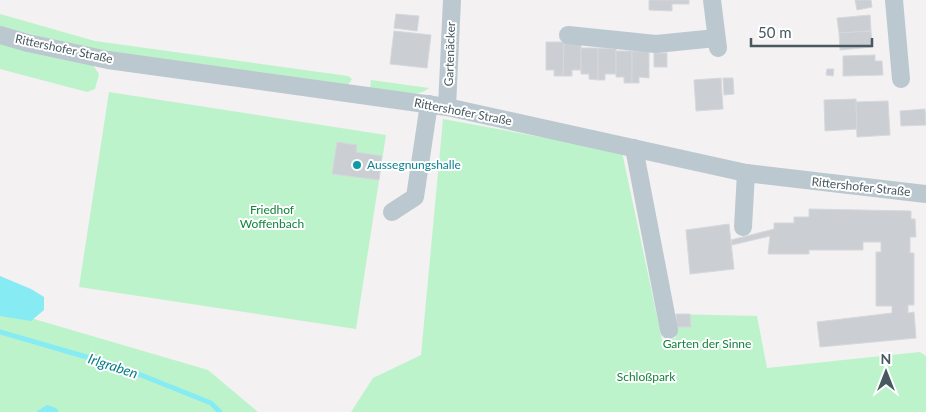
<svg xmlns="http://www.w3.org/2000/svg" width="926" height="412" font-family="Lato,sans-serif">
	<rect width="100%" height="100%" fill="#f3f1f1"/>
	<!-- green -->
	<g fill="#bdf3cb">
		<path d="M0 14 95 41 348 76 352 79 348 85 92 50 0 26Z"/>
		<path d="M0 42 93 65 99 74 95 89 87 92 0 69Z"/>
		<path d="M371 80 429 88C415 100 388 91 370 89Z"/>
		<path d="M109 92 386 135 356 329 79 287Z"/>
		<path d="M443 119 622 152 662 340 676 338 672 314 757 316 767 368 920 352 926 356V412H351L373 378 421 355Z"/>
		<path d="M0 309 208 370 258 412H0Z"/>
	</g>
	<!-- water -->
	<g fill="#87ebf4">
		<path d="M0 276 31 289 44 297V310L31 321 0 316Z"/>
		<path d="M47 405 56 408 59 412H36Z"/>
	</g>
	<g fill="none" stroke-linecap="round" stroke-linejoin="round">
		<!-- stream -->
		<path stroke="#87ebf4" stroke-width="5" d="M0 332 121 367 211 403 220 412"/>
	</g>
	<!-- building -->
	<g fill="#cbcfd4" stroke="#d5d8dd">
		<path d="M649 0H689V4H672V11L649 10Z"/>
		<path d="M855 0H871L872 7 857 10Z"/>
		<path d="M396 14 419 16 417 31 394 28Z"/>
		<path d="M870 15 871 31 839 33 837 18Z"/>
		<path d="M394 31 431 35 427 68 390 64Z"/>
		<path d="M871 31 872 47 840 50 839 33Z"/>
		<path d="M546 42H564L563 76H554V70H546Z"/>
		<path d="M564 42 581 43V70H572V76H563Z"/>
		<path d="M581 48H598V80L589 79V74H581Z"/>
		<path d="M598 48 616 49V74H605V80H598Z"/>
		<path d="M616 51H632V83H624V77H616Z"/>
		<path d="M632 51 649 52V78L639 77V83H632Z"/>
		<rect x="654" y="53" width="13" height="14"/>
		<path d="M875 55V61H882L883 75 843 76V56Z"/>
		<path d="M827 69H834L833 76 826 75Z"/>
		<path d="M721 78 723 109 696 111 694 80Z"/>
		<path d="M723 78H733L734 94 724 95Z"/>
		<path d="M856 99 857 129 825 131 824 100Z"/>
		<path d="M888 101 890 135 857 137 856 102Z"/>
		<path d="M925 109 926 125 901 126 900 111Z"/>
		<path d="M337 142 357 145 356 152 382 156 379 180 332 174Z"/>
		<path d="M809 209 911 211V219H915L916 237H910V253H914V305H908V313L914 312 916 338 820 347 817 322 892 313V306H876V252H881V242H863V250H809V254H768L770 236 732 245 731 240 774 229V223H794V217H809Z"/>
		<path d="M729 224 734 269 690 274 686 230Z"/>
		<path d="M676 314H690L691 327H677Z"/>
	</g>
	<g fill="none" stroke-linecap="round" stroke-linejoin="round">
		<!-- minor -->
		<g stroke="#bbc8cf" stroke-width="18">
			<path d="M712 0 718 48"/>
			<path d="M894 0 901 79"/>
			<path d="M0 35 28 43 108 60 447 107 746 173 926 194"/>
			<path d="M568 35 656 44 716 38"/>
			<path d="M447 107 452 0"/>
			<path d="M634 148 669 330"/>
			<path d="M392 212 415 197 429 104"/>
			<path d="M743 227 746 173"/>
		</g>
	</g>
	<!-- markers -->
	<circle fill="#0f9aa8" stroke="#fff" stroke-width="2" cx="357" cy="165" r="5"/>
	<g text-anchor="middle" stroke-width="4" stroke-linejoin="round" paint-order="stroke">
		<!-- street labels -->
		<g font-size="12" fill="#475860" stroke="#fff">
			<text transform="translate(64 49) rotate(12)" y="4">Rittershofer Straße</text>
			<text transform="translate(450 54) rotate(-88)" y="4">Gartenäcker</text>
			<text transform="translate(463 112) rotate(11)" y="4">Rittershofer Straße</text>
			<text transform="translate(861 187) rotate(6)" y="4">Rittershofer Straße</text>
		</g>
		<!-- culture labels -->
		<g font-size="12" fill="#0d838f" stroke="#fff" text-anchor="start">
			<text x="367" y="169">Aussegnungshalle</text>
		</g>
		<!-- park labels -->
		<g font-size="12" fill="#10843b" stroke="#fff">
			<text x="272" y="214">Friedhof<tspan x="272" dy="14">Woffenbach</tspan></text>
			<text x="707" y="348">Garten der Sinne</text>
			<text x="646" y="381">Schloßpark</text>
		</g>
		<!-- water labels -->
		<g font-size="14" font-style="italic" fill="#057d87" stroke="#fff">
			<text transform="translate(113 366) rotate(18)" y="5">Irlgraben</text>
		</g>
	</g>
	<!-- north arrow -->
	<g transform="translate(886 372)" stroke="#ffffff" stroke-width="4" paint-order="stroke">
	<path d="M0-4L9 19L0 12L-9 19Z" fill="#475860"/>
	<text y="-8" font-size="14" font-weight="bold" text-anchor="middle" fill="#475860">N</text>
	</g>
	<!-- scale -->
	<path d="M751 38v8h121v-8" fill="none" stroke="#475860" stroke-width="2.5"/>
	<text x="758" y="38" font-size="15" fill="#475860" stroke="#ffffff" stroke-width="4" paint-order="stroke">50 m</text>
</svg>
